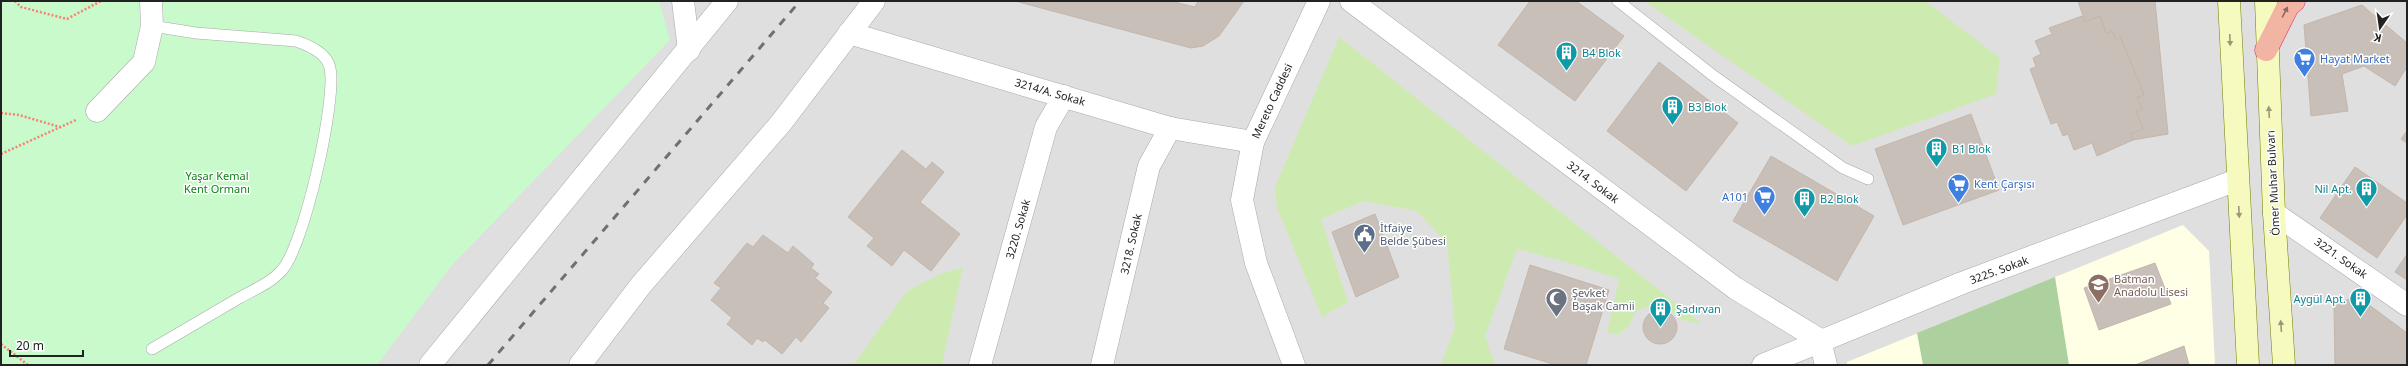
<svg xmlns="http://www.w3.org/2000/svg" width="2408" height="366" font-family="'Noto Sans',sans-serif">
	<rect width="100%" height="100%" fill="#f2efe9"/>
	<!-- residential -->
	<rect fill="#e0dfdf" x="1" y="1" width="2406" height="364"/>
	<!-- education -->
	<path fill="#ffffe5" d="M2183 225 2209 251 2215 365H1847V362Z"/>
	<!-- grass -->
	<g fill="#cdebb0">
		<path d="M1644 1H1925L2000 58 1996 94 1852 146Z"/>
		<path d="M1339 37 1702 324 1682 320 1672 311 1658 304 1637 310 1627 328 1617 335 1607 332 1619 279 1570 263 1517 249 1485 336 1495 365H1441L1455 327 1447 244 1417 211 1364 201 1321 219 1348 302 1322 317 1277 208 1275 187Z"/>
		<path d="M963 267 942 365H853L907 291 941 274Z"/>
	</g>
	<!-- forest -->
	<path fill="#add19e" d="M2055 277 2069 365H1923L1917 333Z"/>
	<!-- park -->
	<path fill="#c8facc" d="M1 1H659L670 40 452 265 377 365H1Z"/>
	<!-- building -->
	<g fill="#c7bfb8" stroke="#c4b6ab">
		<path d="M1015 1H1170L1195 7 1198 1H1244L1219 36 1203 46 1191 48Z"/>
		<path d="M1530 1H1576L1624 36 1575 101 1498 45Z"/>
		<path d="M2078 1H2155L2168 134 2133 140 2130 134 2143 129 2136 111 2142 109 2137 97 2144 95 2120 36 2116 40 2112 31 2106 33 2100 16 2085 22Z"/>
		<path d="M2362 5 2407 43V67L2395 86 2364 66 2342 74 2348 111 2311 116 2304 25Z"/>
		<path d="M2082 16 2085 22 2100 16 2106 33 2112 31 2116 40 2120 36 2144 95 2137 97 2142 109 2136 111 2143 129 2130 134 2133 140 2097 156 2092 143 2074 150 2068 134 2063 136 2057 122 2051 124 2030 69 2036 67 2033 58 2041 54 2035 41 2052 34 2049 28Z"/>
		<path d="M1659 62 1738 123 1686 191 1607 131Z"/>
		<path d="M1971 114 1999 190 1903 225 1875 149Z"/>
		<path d="M2407 131V143L2401 139Z"/>
		<path d="M902 150 926 169 932 162 944 172 920 202 960 234 931 271 904 250 892 266 867 246 874 238 848 217Z"/>
		<path d="M1771 156 1874 216 1837 281 1733 221Z"/>
		<path d="M2355 167 2407 203V215L2377 258 2320 218Z"/>
		<path d="M1375 214 1399 277 1356 297 1332 232Z"/>
		<path d="M763 235 788 253 793 246 814 264 811 268 819 274 815 278 832 292 823 303 829 308 801 342 796 337 782 354 765 340 763 342 757 338 752 345 727 324 732 318 711 300 721 288 714 283 747 243 753 247Z"/>
		<path d="M2407 254V280L2395 272Z"/>
		<path d="M2155 263 2171 304 2099 330 2084 288Z"/>
		<path d="M1530 265 1609 290 1586 365H1556L1504 349Z"/>
		<path d="M2357 296 2407 333V365H2335L2334 305Z"/>
		<circle cx="1660" cy="327" r="17"/>
		<path d="M2184 346 2189 365H2135Z"/>
	</g>
	<g fill="none" stroke-linecap="round" stroke-linejoin="round">
		<defs>
			<g id="service">
				<path d="M1618 1 1715 77 1843 168 1868 179"/>
				<path d="M152 26 196 33 296 41C308 45 327 53 330 68 337 100 304 246 282 270 271 283 253 290 239 298 210 315 181 332 152 349"/>
			</g>
			<g id="minor">
				<path d="M1351 1 1735 288 1820 340 1826 365"/>
				<path d="M849 33 1170 128 1253 142"/>
				<path d="M97 111 144 62 152 26 151 1"/>
				<path d="M2274 213 2407 305"/>
				<path d="M430 365 727 1"/>
				<path d="M580 365 641 285 781 123 874 1"/>
				<path d="M980 365 1046 127 1064 96"/>
				<path d="M1102 365 1149 166 1170 128"/>
				<path d="M1763 365 1962 283 2237 180"/>
			</g>
			<g id="tertiary">
				<path d="M683 1 689 50"/>
				<path d="M1294 365 1256 263 1242 200 1253 142 1319 1"/>
			</g>
			<g id="secondary">
				<path d="M2229 1 2248 365"/>
				<path d="M2266 1 2274 213 2284 365"/>
			</g>
			<path id="trunk" d="M2266 50 2288 6 2294 1"/>
		</defs>
		<!-- service casing -->
		<use href="#service" stroke="#a9a9a9" stroke-width="12"/>
		<!-- minor casing -->
		<use href="#minor" stroke="#a9a9a9" stroke-width="23"/>
		<!-- tertiary casing -->
		<use href="#tertiary" stroke="#a9a9a9" stroke-width="23"/>
		<!-- secondary casing -->
		<use href="#secondary" stroke="#707d05" stroke-width="23"/>
		<!-- trunk casing -->
		<use href="#trunk" stroke="#dc2a67" stroke-width="23"/>
		<!-- path -->
		<g stroke="#fa8072" stroke-width="2.5" stroke-dasharray="2 2" stroke-linecap="butt">
			<path d="M15 1 21 7 67 19 101 1"/>
			<path d="M1 113 19 115 60 127"/>
			<path d="M1 154 76 120"/>
			<path d="M1 344 28 365"/>
		</g>
		<!-- service -->
		<use href="#service" stroke="#fff" stroke-width="11"/>
		<!-- minor -->
		<use href="#minor" stroke="#fff" stroke-width="22"/>
		<!-- tertiary -->
		<use href="#tertiary" stroke="#fff" stroke-width="22"/>
		<!-- secondary -->
		<use href="#secondary" stroke="#f7fabf" stroke-width="22"/>
		<!-- trunk -->
		<use href="#trunk" stroke="#f2b4a3" stroke-width="22"/>
		<!-- rail -->
		<path stroke="#707070" stroke-width="3" stroke-dasharray="8 8" stroke-linecap="butt" d="M488 365 800 1"/>
	</g>
	<!-- one-way arrows -->
	<defs><path id="oneway-solid" d="M-6-.8H1V-3.2L6.5 0L1 3.2V.8H-6Z"/></defs>
	<use fill="#8a6b62" href="#oneway-solid" transform="translate(2285 12) rotate(-63)"/>
	<g fill="#979978">
		<use href="#oneway-solid" transform="translate(2230 40) rotate(88)"/>
		<use href="#oneway-solid" transform="translate(2269 112) rotate(-93)"/>
		<use href="#oneway-solid" transform="translate(2239 212) rotate(87)"/>
		<use href="#oneway-solid" transform="translate(2281 326) rotate(-94)"/>
	</g>
	<!-- icons -->
	<defs>
		<symbol id="building-pin" viewBox="-11 -11 22 30"><path d="M0 17L-7.5 6A9.5 9.5 0 1 1 7.5 6Z" fill="#0f9aa8" stroke="#fff"/><path d="M-4-6H4V6H1V3H-1V6H-4ZM-2.5-4.3h1.7v1.8h-1.7ZM.8-4.3h1.7v1.8H.8ZM-2.5-1h1.7V.8h-1.7ZM.8-1h1.7V.8H.8Z" fill="#fff"/></symbol>
		<symbol id="supermarket-pin" viewBox="-11 -11 22 30"><path d="M0 17L-7.5 6A9.5 9.5 0 1 1 7.5 6Z" fill="#3f7fe0" stroke="#fff"/><path d="M-6-5.5h2.5l.6 2H6L4.5 2H-2.5L-4.4-4H-6ZM-1.5 3.2a1.3 1.3 0 1 0 .1 0ZM3 3.2a1.3 1.3 0 1 0 .1 0Z" fill="#fff"/></symbol>
		<symbol id="civic-pin" viewBox="-11 -11 22 30"><path d="M0 17L-7.5 6A9.5 9.5 0 1 1 7.5 6Z" fill="#5c6f8a" stroke="#fff"/><path d="M-.6-6.5H3V-4.5H.6V-3L4-1V1h2V6H-6V1h2V-1L-.6-3ZM-1.2 2.5V6h2.4V2.5Z" fill="#fff"/></symbol>
		<symbol id="school-pin" viewBox="-11 -11 22 30"><path d="M0 17L-7.5 6A9.5 9.5 0 1 1 7.5 6Z" fill="#8d6e63" stroke="#fff"/><path d="M0-5L7-2L0 1L-7-2ZM-4 1L0 2.5L4 1V4Q0 6-4 4Z" fill="#fff"/></symbol>
		<symbol id="mosque-pin" viewBox="-11 -11 22 30"><path d="M0 17L-7.5 6A9.5 9.5 0 1 1 7.5 6Z" fill="#6b7280" stroke="#fff"/><path d="M3.5-4.9A6 6 0 1 0 3.5 4.9A5 5 0 1 1 3.5-4.9Z" fill="#fff"/></symbol>
	</defs>
	<g fill-rule="evenodd">
		<use href="#building-pin" x="1554" y="40" width="25" height="34"/>
		<use href="#supermarket-pin" x="2292" y="46" width="25" height="34"/>
		<use href="#building-pin" x="1660" y="94" width="25" height="34"/>
		<use href="#building-pin" x="1924" y="136" width="25" height="34"/>
		<use href="#supermarket-pin" x="1946" y="172" width="25" height="34"/>
		<use href="#building-pin" x="2354" y="176" width="25" height="34"/>
		<use href="#supermarket-pin" x="1752" y="184" width="25" height="34"/>
		<use href="#building-pin" x="1792" y="186" width="25" height="34"/>
		<use href="#civic-pin" x="1352" y="222" width="25" height="34"/>
		<use href="#school-pin" x="2086" y="272" width="25" height="34"/>
		<use href="#mosque-pin" x="1544" y="286" width="25" height="34"/>
		<use href="#building-pin" x="2348" y="286" width="25" height="34"/>
		<use href="#building-pin" x="1648" y="296" width="25" height="34"/>
	</g>
	<g text-anchor="middle" stroke-width="3" stroke-linejoin="round" paint-order="stroke">
		<!-- culture labels -->
		<g font-size="11" fill="#0d838f" stroke="#fff" text-anchor="start">
			<text x="1582" y="57">B4 Blok</text>
			<text x="1688" y="111">B3 Blok</text>
			<text x="1952" y="153">B1 Blok</text>
			<text x="2352" y="193" text-anchor="end">Nil Apt.</text>
			<text x="1820" y="203">B2 Blok</text>
			<text x="2346" y="303" text-anchor="end">Aygül Apt.</text>
			<text x="1676" y="313">Şadırvan</text>
		</g>
		<!-- shop labels -->
		<g font-size="11" fill="#366cbe" stroke="#fff" text-anchor="start">
			<text x="2320" y="63">Hayat Market</text>
			<text x="1974" y="188">Kent Çarşısı</text>
			<text x="1748" y="201" text-anchor="end">A101</text>
		</g>
		<!-- street labels -->
		<g font-size="11" fill="#222" stroke="#fff">
			<text transform="translate(1050 92) rotate(16)" y="4">3214/A. Sokak</text>
			<text transform="translate(1272 101) rotate(-65)" y="4">Mereto Caddesi</text>
			<text transform="translate(1593 182) rotate(37)" y="4">3214. Sokak</text>
			<text transform="translate(2273 183) rotate(-93)" y="4">Ömer Muhar Bulvarı</text>
			<text transform="translate(1018 229) rotate(-74)" y="4">3220. Sokak</text>
			<text transform="translate(1131 244) rotate(-77)" y="4">3218. Sokak</text>
			<text transform="translate(2341 258) rotate(35)" y="4">3221. Sokak</text>
			<text transform="translate(1999 270) rotate(-20)" y="4">3225. Sokak</text>
		</g>
		<!-- park labels -->
		<g font-size="11" fill="#0c8416" stroke="#fff">
			<text x="217" y="180">Yaşar Kemal<tspan x="217" dy="13">Kent Ormanı</tspan></text>
		</g>
		<!-- service labels -->
		<g font-size="11" fill="#4e5e75" stroke="#fff" text-anchor="start">
			<text x="1380" y="232">İtfaiye<tspan x="1380" dy="13">Belde Şübesi</tspan></text>
		</g>
		<!-- education labels -->
		<g font-size="11" fill="#785e54" stroke="#fff" text-anchor="start">
			<text x="2114" y="283">Batman<tspan x="2114" dy="13">Anadolu Lisesi</tspan></text>
		</g>
		<!-- worship labels -->
		<g font-size="11" fill="#5b616d" stroke="#fff" text-anchor="start">
			<text x="1572" y="297">Şevket<tspan x="1572" dy="13">Başak Camii</tspan></text>
		</g>
	</g>
	<!-- border -->
	<rect width="2408" height="366" fill="none" stroke="#222222" stroke-width="4"/>
	<!-- north arrow -->
	<g transform="translate(2380 28) rotate(193)" stroke="#ffffff" stroke-width="3" paint-order="stroke">
	<path d="M0-3L7 15L0 10L-7 15Z" fill="#222222"/>
	<text y="-6" font-size="11" font-weight="bold" text-anchor="middle" fill="#222222">K</text>
	</g>
	<!-- scale -->
	<path d="M10 350v6h73v-6" fill="none" stroke="#222222" stroke-width="2"/>
	<text x="16" y="350" font-size="12" fill="#222222" stroke="#ffffff" stroke-width="3" paint-order="stroke">20 m</text>
</svg>
